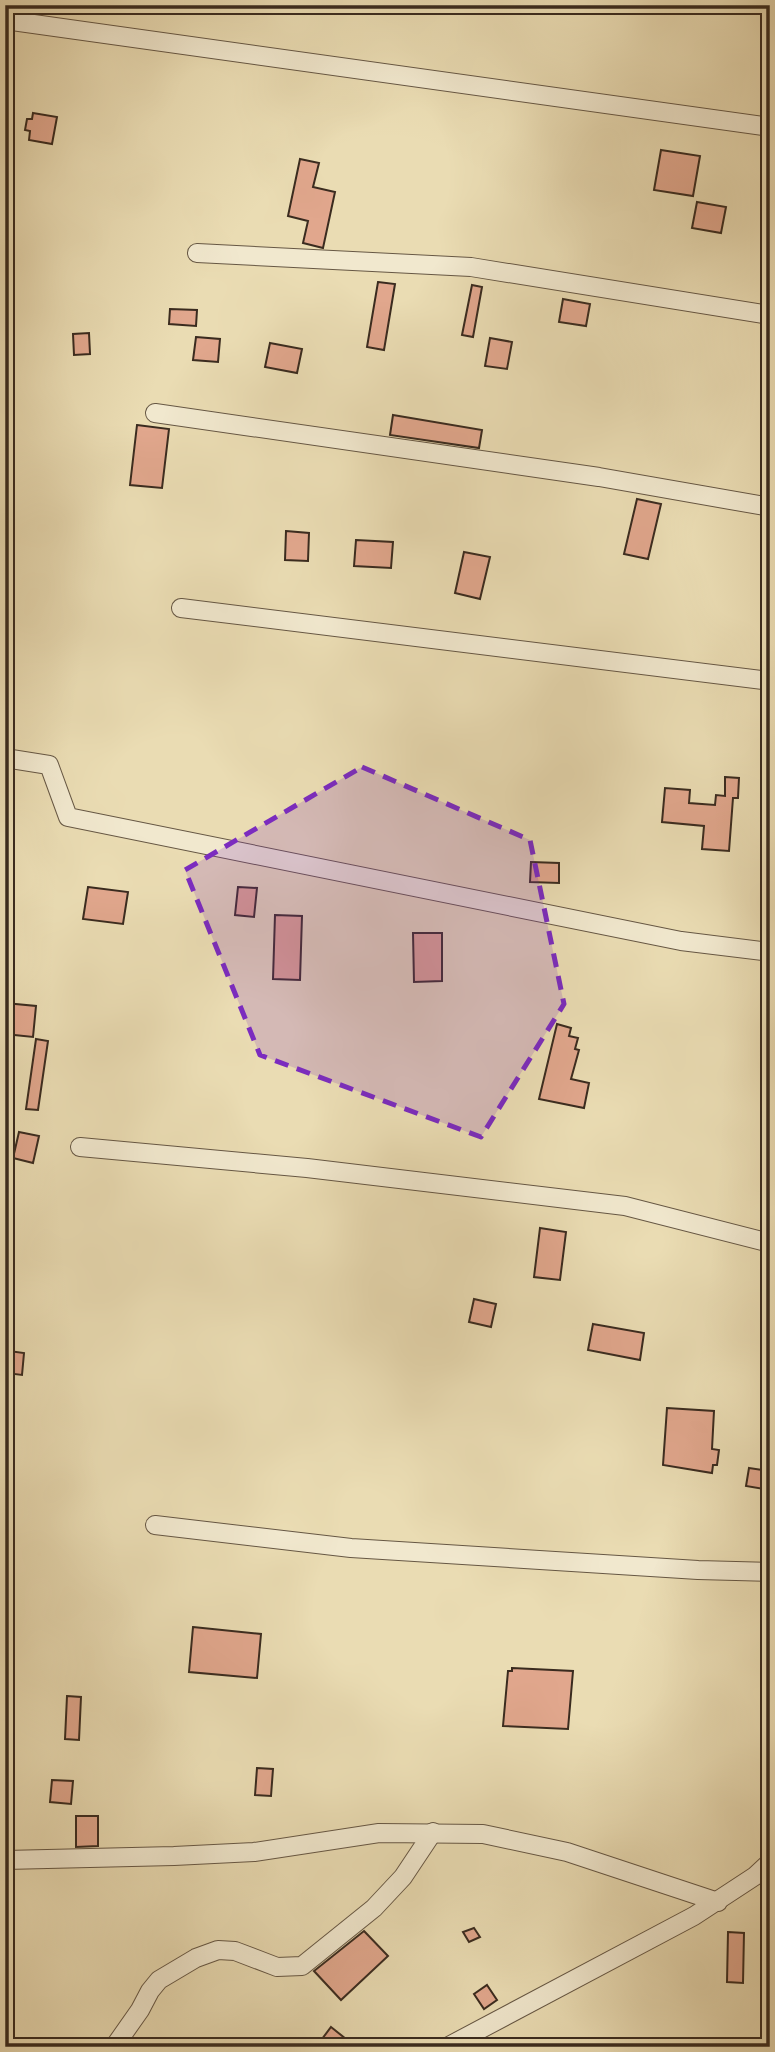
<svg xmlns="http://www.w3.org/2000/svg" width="775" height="2052" font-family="'Libre Bodoni',serif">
	<rect width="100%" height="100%" fill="#eadcb3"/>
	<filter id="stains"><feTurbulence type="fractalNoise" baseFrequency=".00286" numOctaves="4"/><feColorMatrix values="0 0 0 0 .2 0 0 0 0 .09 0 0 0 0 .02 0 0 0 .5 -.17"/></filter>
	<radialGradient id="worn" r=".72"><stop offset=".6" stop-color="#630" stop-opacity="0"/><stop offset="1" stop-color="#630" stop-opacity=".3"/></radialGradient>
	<!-- building -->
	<g fill="#e1a78d" stroke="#3a2b1f" stroke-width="2">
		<path d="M33 113 57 117 52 144 29 140 30 131 25 130 27 119H32Z"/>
		<path d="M661 150 700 156 693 196 654 190Z"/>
		<path d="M300 159 319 163 313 187 335 192 323 248 303 243 308 221 288 216Z"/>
		<path d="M697 202 726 207 721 233 692 228Z"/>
		<path d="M378 282 395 284 384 350 367 347Z"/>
		<path d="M472 285 482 287 473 337 462 335Z"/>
		<path d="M563 299 590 304 586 326 559 322Z"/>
		<path d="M170 309 197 310 196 326 169 324Z"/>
		<path d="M89 333 90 354 74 355 73 334Z"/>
		<path d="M196 337 220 339 218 362 193 360Z"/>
		<path d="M490 338 512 342 507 369 485 366Z"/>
		<path d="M270 343 302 349 297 373 265 367Z"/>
		<path d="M393 415 482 430 479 448 390 435Z"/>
		<path d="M137 425 169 429 162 488 130 485Z"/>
		<path d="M637 499 661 504 648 559 624 554Z"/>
		<path d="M286 531 309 533 308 561 285 560Z"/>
		<path d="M356 540 393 542 391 568 354 566Z"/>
		<path d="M464 552 490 557 480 599 455 593Z"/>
		<path d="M725 777 739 778 738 798H733L729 851 702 849 704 826 662 822 665 788 690 790 689 803 715 805 716 795 725 796Z"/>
		<path d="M531 862 559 863V883L530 882Z"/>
		<path d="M88 887 128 892 123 924 83 919Z"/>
		<path d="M238 887 257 888 254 917 235 915Z"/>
		<path d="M275 915 302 916 300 980 273 979Z"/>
		<path d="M413 933H442V981L414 982Z"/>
		<path d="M5 1003 36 1006 33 1037 5 1034Z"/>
		<path d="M557 1024 571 1028 569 1036 578 1038 575 1049 579 1050 571 1079 589 1083 584 1108 539 1099Z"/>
		<path d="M36 1039 48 1041 38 1110 26 1109Z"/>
		<path d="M19 1132 39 1136 33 1163 13 1158Z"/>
		<path d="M540 1228 566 1232 560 1280 534 1277Z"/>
		<path d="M474 1299 496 1304 491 1327 469 1322Z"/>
		<path d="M593 1324 644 1333 640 1360 588 1350Z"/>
		<path d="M9 1351 24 1353 22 1375 6 1373Z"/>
		<path d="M667 1408 714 1411 712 1449 719 1450 717 1465H713L712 1473 663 1465Z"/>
		<path d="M749 1468 770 1471V1490L746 1486Z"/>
		<path d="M193 1627 261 1634 257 1678 189 1672Z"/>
		<path d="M512 1668 573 1671 568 1729 503 1726 508 1671H512Z"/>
		<path d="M67 1696 81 1697 79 1740 65 1739Z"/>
		<path d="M257 1768 273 1769 271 1796 255 1795Z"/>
		<path d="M52 1780 73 1781 71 1804 50 1802Z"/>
		<path d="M76 1816H98V1846L76 1847Z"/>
		<path d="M474 1928 480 1937 469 1942 463 1932Z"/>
		<path d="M364 1931 388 1956 341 2000 314 1971Z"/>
		<path d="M728 1932 744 1933 743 1983 727 1982Z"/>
		<path d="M487 1985 497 2000 484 2009 474 1994Z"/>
		<path d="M331 2027 356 2047H316Z"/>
	</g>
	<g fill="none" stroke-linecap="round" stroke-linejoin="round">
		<defs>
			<g id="street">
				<path d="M5 20 770 127"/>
				<path d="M197 253 471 267 770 315"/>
				<path d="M155 413 599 477 770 507"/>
				<path d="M181 608 770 681"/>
				<path d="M5 758 49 765 68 817 681 941 770 952"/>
				<path d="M80 1147 307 1168 625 1206 770 1243"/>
				<path d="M155 1525 351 1548 698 1570 770 1572"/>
				<path d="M5 1860 174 1856 254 1852 379 1833 483 1834 567 1852 718 1902"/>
				<path d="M114 2047 140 2010 150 1991 159 1980 196 1958 218 1950 235 1951 277 1967 302 1966 374 1908 403 1877 433 1832"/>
				<path d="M447 2047 694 1916 755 1876 770 1862"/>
			</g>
		</defs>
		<!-- street casing -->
		<use href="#street" stroke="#665744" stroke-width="20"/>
		<!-- street -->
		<use href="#street" stroke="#f1e8ce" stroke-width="18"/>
	</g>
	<!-- marked area -->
	<path fill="#7b2cbf" fill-opacity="0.2" stroke="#7b2cbf" stroke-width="5" stroke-dasharray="14 9" stroke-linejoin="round" d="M362 767 530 840 564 1004 481 1137 260 1055 185 870Z"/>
	<!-- margin -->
	<rect width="775" height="2052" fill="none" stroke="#eadcb3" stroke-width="28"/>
	<rect x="7" y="7" width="761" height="2038" fill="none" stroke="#3a2b1f" stroke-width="3.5"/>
	<rect x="14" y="14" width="747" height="2024" fill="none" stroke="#3a2b1f" stroke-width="2"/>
	<rect width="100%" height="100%" filter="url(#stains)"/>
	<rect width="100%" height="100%" fill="url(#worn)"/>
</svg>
